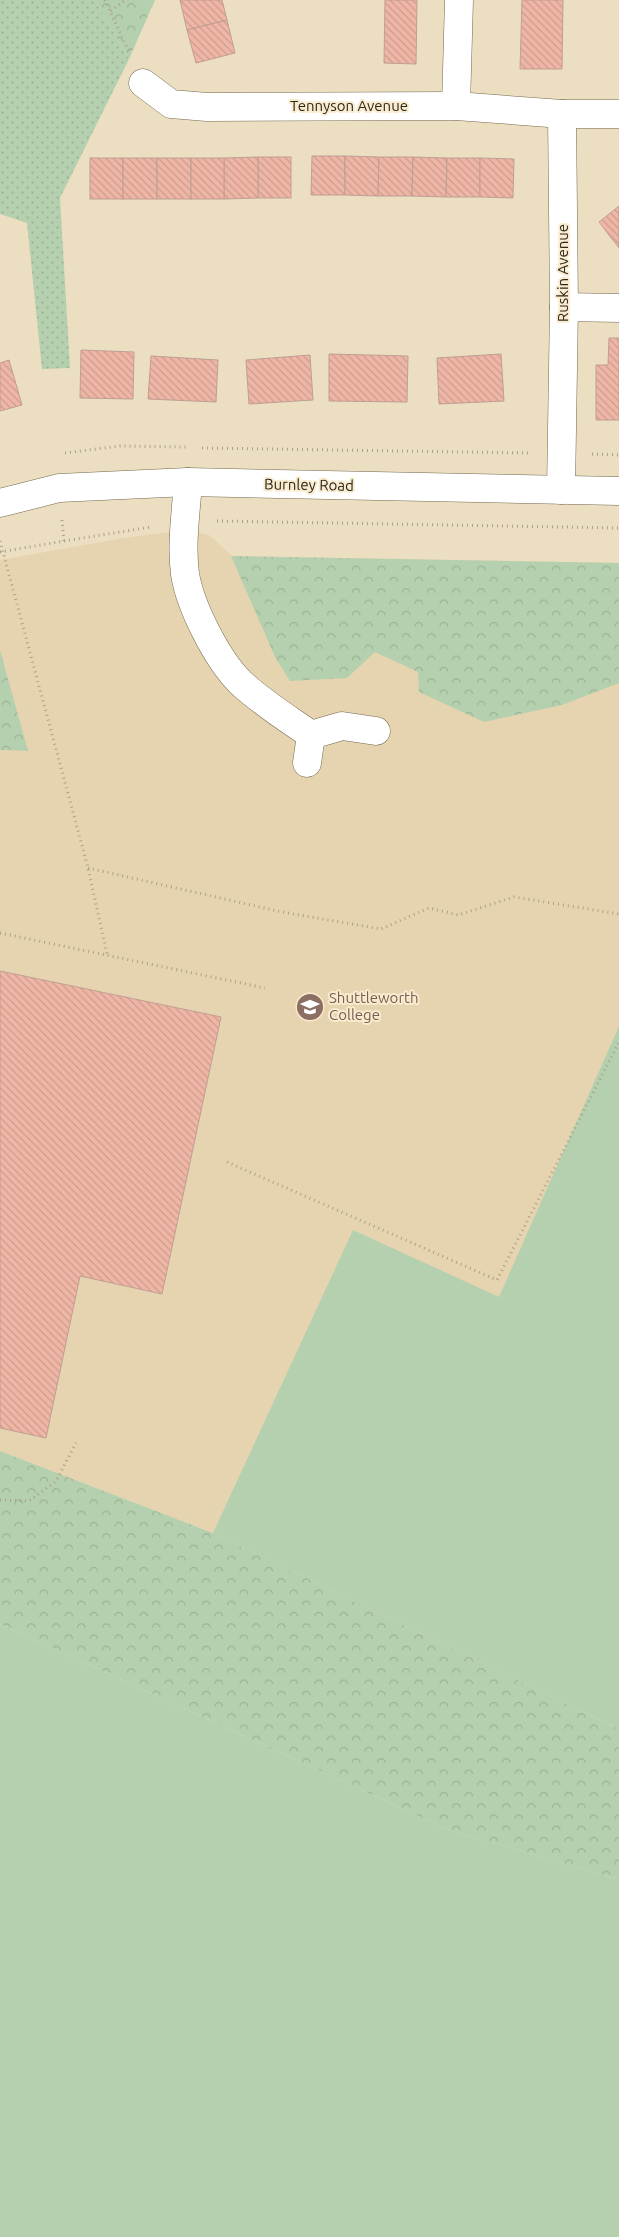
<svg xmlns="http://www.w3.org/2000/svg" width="619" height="2237" font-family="Ubuntu,sans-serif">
	<defs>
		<pattern id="forest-crowns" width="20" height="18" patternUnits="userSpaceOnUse" patternTransform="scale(1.25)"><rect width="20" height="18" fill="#b5d0ae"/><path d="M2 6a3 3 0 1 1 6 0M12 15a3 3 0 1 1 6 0" fill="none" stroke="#9cb395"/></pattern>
		<pattern id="garden-dots" width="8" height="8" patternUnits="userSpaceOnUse" patternTransform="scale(1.25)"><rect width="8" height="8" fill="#b5d0ae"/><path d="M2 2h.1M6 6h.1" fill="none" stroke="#9cb395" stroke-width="1.8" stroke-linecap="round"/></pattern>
		<pattern id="building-back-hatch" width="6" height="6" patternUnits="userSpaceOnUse" patternTransform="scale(1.25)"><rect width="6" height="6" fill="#efb6a5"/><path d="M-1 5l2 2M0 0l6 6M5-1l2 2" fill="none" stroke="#cd9c8e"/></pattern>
	</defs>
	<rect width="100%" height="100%" fill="#ecdec1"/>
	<!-- built -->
	<path fill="#e6d4b0" d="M185 530 209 535 232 556 619 563V1729L213 1533 0 1451V560L124 538Z"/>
	<!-- grass -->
	<g fill="#b5d0ae">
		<path d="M619 1026V1729L213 1533 353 1230 499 1297Z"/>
		<path d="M0 1624 447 1829 619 1880V2237H0Z"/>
	</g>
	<!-- forest -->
	<g fill="url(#forest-crowns)">
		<path d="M95 0H155L129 59Z"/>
		<path d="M231 556 619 563V683L562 705 484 722 419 692 418 672 375 652 347 678 290 681 275 657Z"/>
		<path d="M0 650 28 751 0 750Z"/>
		<path d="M0 1451 213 1533 619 1729V1880L447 1829 0 1624Z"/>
	</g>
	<!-- garden -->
	<path fill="url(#garden-dots)" d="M0 0H95L129 59 60 198 70 368 42 369 27 223 0 214Z"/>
	<!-- building -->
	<g fill="url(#building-back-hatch)" stroke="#bf9e94">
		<path d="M180 0H222L227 20 187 30Z"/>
		<path d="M385 0H417L416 64 384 63Z"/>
		<path d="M522 0H563L562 69H520Z"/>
		<path d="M227 20 235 53 196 63 187 30Z"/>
		<path d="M312 156H345V195H311Z"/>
		<path d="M345 156 379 157 378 196 345 195Z"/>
		<rect x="258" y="157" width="33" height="41"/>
		<path d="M258 157V198L224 199V158Z"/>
		<path d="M379 157H413L412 196H378Z"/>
		<path d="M413 157 447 158 446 197 412 196Z"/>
		<rect x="90" y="158" width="33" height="41"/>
		<rect x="123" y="158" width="34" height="41"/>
		<rect x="157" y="158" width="34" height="41"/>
		<rect x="191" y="158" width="33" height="41"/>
		<path d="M447 158H480V197H446Z"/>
		<path d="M480 158 514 159 513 198 480 197Z"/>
		<path d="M619 206V248L599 222Z"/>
		<path d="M609 338H619V420H596V365H608Z"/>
		<path d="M81 350 134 352 133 399 80 398Z"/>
		<path d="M329 354 408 356 407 402 329 401Z"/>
		<path d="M501 354 504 401 439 404 437 358Z"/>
		<path d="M310 355 313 400 249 404 246 360Z"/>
		<path d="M151 356 218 360 216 402 148 399Z"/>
		<path d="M9 360 22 405 0 411V363Z"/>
		<path d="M0 971 221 1017 162 1294 80 1276 46 1438 0 1428Z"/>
	</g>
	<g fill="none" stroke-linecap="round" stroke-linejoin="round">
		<defs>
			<g id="minor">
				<path d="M143 83 171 104 207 107 456 106 562 114H619"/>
				<path d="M456 106 459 0"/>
				<path d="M564 307 619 308"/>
				<path d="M188 482C186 512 181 544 185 574 190 606 217 659 240 682 261 702 287 718 311 735L342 726 376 731"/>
				<path d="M561 490 564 307 562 114"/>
				<path d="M307 763 311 735"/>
			</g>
			<path id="major" d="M0 503 59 488 188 482 619 491"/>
		</defs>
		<!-- minor casing -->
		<use href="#minor" stroke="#74684e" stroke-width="29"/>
		<!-- major casing -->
		<use href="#major" stroke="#74684e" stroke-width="29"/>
		<!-- path -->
		<g stroke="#aba089" stroke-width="3" stroke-dasharray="1 4" stroke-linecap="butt">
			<path d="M105 0 130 54"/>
			<path d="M111 11 125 0"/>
			<path d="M202 448 531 453"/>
			<path d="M65 453 120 446 188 447"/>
			<path d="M592 454 619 455"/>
			<path d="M217 521 619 528"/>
			<path d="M0 541 88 868 107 954"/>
			<path d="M64 541 151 527"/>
			<path d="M0 552 64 541 62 520"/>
			<path d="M88 868 282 912 381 929 429 908 458 915 514 897 619 914"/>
			<path d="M0 933 265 988"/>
			<path d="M227 1162 497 1280 619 1042"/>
			<path d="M0 1500 29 1501 56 1481 76 1443"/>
		</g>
		<!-- minor -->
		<use href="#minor" stroke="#fff" stroke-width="28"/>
		<!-- major -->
		<use href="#major" stroke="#fff" stroke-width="28"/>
	</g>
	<!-- icons -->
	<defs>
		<symbol id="school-disc" viewBox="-11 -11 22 22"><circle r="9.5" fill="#8d6e63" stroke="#faebce"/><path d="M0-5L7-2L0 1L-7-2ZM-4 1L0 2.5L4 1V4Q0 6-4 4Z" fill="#fff"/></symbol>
	</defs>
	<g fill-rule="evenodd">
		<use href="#school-disc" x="294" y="991" width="32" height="32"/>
	</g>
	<g text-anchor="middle" stroke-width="4" stroke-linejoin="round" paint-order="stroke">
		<!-- street labels -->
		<g font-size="15" fill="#2d281d" stroke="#faebce">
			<text x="349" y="111">Tennyson Avenue</text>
			<text transform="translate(563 273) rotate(-90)" y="5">Ruskin Avenue</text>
			<text transform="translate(309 485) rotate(1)" y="5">Burnley Road</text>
		</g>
		<!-- education labels -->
		<g font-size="15" fill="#785e54" stroke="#faebce" text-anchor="start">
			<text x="329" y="1003">Shuttleworth<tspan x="329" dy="17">College</tspan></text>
		</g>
	</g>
</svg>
